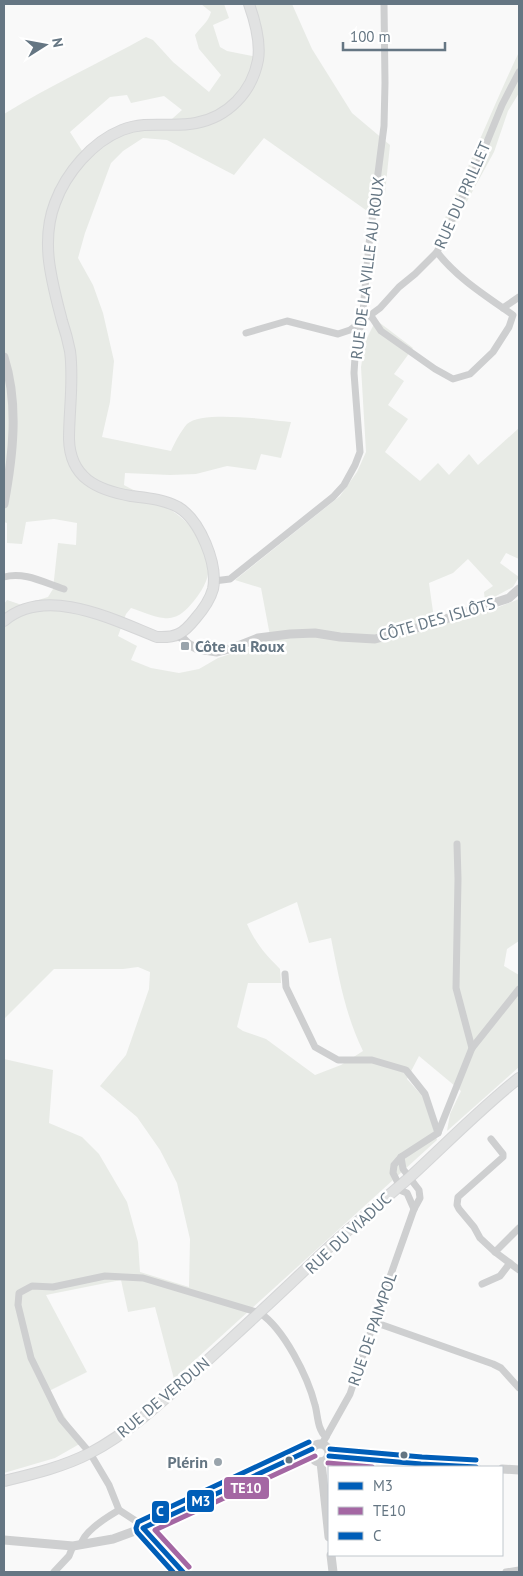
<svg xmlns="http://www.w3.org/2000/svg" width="523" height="1576" font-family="'PT Sans',sans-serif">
	<rect width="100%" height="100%" fill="#f9f9f9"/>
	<!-- green -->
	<g fill="#e8ebe6" fill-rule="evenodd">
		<path d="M201 4H224L229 18 213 25 220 47 227 51 263 58 260 21 254 4H292L312 49 352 113 390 145 385 193 376 188 370 213 264 138 234 175 167 140 143 138 123 151 111 163 85 233 78 258 93 285 103 313 114 361 110 402 102 437 171 451C175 442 181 431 187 424 202 410 270 420 291 422L281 458 261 454 256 470 227 466 196 474 170 475 125 473 124 485C148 498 182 510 196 535 202 545 206 560 208 571 209 584 190 609 179 615 176 617 167 619 164 618 153 617 141 611 131 608L126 614 118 636 137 646 131 660 151 668 179 673 199 669 218 658 271 641 261 588 235 580 340 496 357 472 366 452 361 367 365 342 376 320 413 348 394 374 404 381 388 405 408 419 385 452 420 481 438 463 449 475 469 454 478 465 519 428V559L506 553 500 563 519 577 513 587 485 602 484 592 493 586 468 559 453 573 429 583 435 626 494 609 519 599V941L507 949 504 966 519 975V1067L447 1131 450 1114 461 1091 419 1056 407 1079 424 1098 437 1140 174 1379 155 1307 128 1312 121 1280 46 1295 87 1372 49 1391 68 1422 83 1442 55 1458 4 1473V1059L53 1070 49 1123 82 1137 99 1154 127 1202 138 1242 140 1272 189 1287 190 1239 177 1183 160 1150 137 1117 100 1086 126 1055 149 989 150 972 138 967 123 969H54L4 1019V604L7 600 22 605 48 597 53 589 58 543 76 545 77 523 54 519 26 522 22 544 7 543V523L4 522V114C49 86 99 63 146 37L153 40 173 62 209 92 221 75 199 49 195 35C201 26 208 23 211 12ZM127 95 131 103 164 96 182 110 163 127 128 133 108 142 86 157 70 132 110 97ZM297 902 309 943 331 938C339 978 345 1014 363 1051L341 1065 315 1075 266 1039 243 1031 237 1027 248 983H281L280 969C265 954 256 944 247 924Z"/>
		<path d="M519 52V93L508 111 494 152 447 238 439 231C467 172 491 111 519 52Z"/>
	</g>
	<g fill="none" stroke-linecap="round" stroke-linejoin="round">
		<defs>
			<g id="secondary">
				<path d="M4 621C46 585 114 620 157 637 176 638 183 634 195 619 202 611 210 600 213 589 218 564 200 520 178 507 163 499 147 498 131 496 97 490 70 478 69 439 69 409 74 380 70 351 68 341 65 330 62 321 52 282 40 242 55 203 66 173 92 142 122 130 148 120 171 128 196 123 228 117 252 92 258 60 261 42 255 21 249 4"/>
				<path d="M4 1481C33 1474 63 1467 90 1453 130 1432 164 1400 197 1370 236 1334 275 1299 313 1262 344 1232 378 1205 410 1177 446 1144 481 1108 519 1078"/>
			</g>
		</defs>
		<!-- secondary casing -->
		<use href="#secondary" stroke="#d5d6d7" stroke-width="12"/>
		<!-- minor -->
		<g stroke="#cecfd0" stroke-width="7">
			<path d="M503 308 519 297"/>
			<path d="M371 316 381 331 435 369 453 379 470 374 493 352 509 327 513 315C486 296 457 278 437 252"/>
			<path d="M246 333 287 321 338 334 350 330 380 308 399 287 415 274 437 252 480 159 502 105 519 72"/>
			<path d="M4 577C24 571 45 583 64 589"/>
			<path d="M214 581 230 579 333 497 344 485 355 465 360 452 354 373 356 341 362 322 369 244 384 126 385 83 384 4"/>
			<path d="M457 844 458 879 456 988 472 1048"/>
			<path d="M285 974 286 987 315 1047 338 1060H372L406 1070 425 1094 438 1133"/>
			<path d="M491 1139 503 1154V1157L458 1197 457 1205 459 1209 474 1227 480 1238 495 1252 519 1270"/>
			<path d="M414 1209 407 1193 402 1191 393 1173 394 1165 401 1157 438 1133 472 1048 519 989"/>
			<path d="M495 1252 519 1228"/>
			<path d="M482 1284 500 1276 510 1263"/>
			<path d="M374 1322 493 1364 501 1368 519 1388"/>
			<path d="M322 1444 350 1394 374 1322 414 1209 420 1198 419 1190 403 1169 401 1157"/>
			<path d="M81 1545C83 1532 107 1517 119 1510"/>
			<path d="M54 1572 69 1556 73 1546"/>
			<path d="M183 1572 139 1523 119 1510 109 1485 90 1453 61 1419 31 1358 18 1305 19 1293 32 1286 53 1287 105 1276 143 1278 260 1313C284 1329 308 1377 315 1405 318 1415 317 1429 326 1437"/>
			<path d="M506 1572 519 1570"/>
		</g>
		<!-- tertiary -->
		<g stroke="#cecfd0" stroke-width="9">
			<path d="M4 357C19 404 13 456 4 504"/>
			<path d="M179 635 188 644 198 649 217 652 233 648 258 638 290 634 315 633 340 637 375 639 424 626 509 598 519 589"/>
			<circle cx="320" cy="1453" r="9"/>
			<path d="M329 1456 421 1464 476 1467"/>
			<path d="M321 1462 329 1537"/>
			<path d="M502 1469 519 1470"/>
			<path d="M4 1540 73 1546 113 1539 143 1528 312 1449"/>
			<path d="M331 1555 333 1572"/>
		</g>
		<!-- secondary -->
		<use href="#secondary" stroke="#e1e2e2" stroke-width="10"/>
		<defs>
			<g id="bus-1">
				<path d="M329 1456 421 1464 476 1467"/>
				<path d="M183 1572 143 1528 312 1449"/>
			</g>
			<g id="bus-2">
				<path d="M328 1463 372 1467"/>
				<path d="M189 1567 155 1530 315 1456"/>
			</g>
			<g id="bus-3">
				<path d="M330 1449 422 1457 476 1460"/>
				<path d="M173 1572 137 1532 136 1528 138 1522 309 1442"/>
			</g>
		</defs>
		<!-- bus-1 casing -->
		<use href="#bus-1" stroke="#fff" stroke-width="9"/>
		<!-- bus-2 casing -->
		<use href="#bus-2" stroke="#fff" stroke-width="9"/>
		<!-- bus-3 casing -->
		<use href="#bus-3" stroke="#fff" stroke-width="9"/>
		<!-- bus-1 -->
		<use href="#bus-1" stroke="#005eb8" stroke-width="5"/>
		<!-- bus-2 -->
		<use href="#bus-2" stroke="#a467a3" stroke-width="5"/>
		<!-- bus-3 -->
		<use href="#bus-3" stroke="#005eb8" stroke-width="5"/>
	</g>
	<!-- markers -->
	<g fill="#99a4ac" stroke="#fff" stroke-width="2">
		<rect x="180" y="641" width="10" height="10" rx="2.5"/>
		<circle cx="218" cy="1462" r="5"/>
	</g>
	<g fill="#657683" stroke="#fff" stroke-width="2">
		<circle cx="404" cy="1455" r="4.5"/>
		<circle cx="289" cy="1460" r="4.5"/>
	</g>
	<g text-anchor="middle" stroke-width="5" stroke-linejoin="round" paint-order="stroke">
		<!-- street labels -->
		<g font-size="16" fill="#657683" stroke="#fff">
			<text transform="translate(462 195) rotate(-66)" y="6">RUE DU PRILLET</text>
			<text transform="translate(367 268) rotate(-83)" y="6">RUE DE LA VILLE AU ROUX</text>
			<text transform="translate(437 619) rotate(-16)" y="6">CÔTE DES ISLÔTS</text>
			<text transform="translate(348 1233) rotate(-43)" y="6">RUE DU VIADUC</text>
			<text transform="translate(372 1329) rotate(-71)" y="6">RUE DE PAIMPOL</text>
			<text transform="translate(163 1397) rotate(-40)" y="6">RUE DE VERDUN</text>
		</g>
		<!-- poi labels -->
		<g font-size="16" font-weight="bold" fill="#657683" stroke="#fff" text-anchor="start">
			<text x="195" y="652">Côte au Roux</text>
			<text x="208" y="1468" text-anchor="end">Plérin</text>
		</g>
	</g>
	<g stroke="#fff" stroke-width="2">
		<rect x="223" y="1476" width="47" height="24" rx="5" fill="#a467a3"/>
		<rect x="186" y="1489" width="29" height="24" rx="5" fill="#005eb8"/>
		<rect x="151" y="1500" width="19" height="24" rx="5" fill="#005eb8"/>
	</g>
	<g font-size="14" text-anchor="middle" font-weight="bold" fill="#fff">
		<text x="246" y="1493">TE10</text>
		<text x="201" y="1506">M3</text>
		<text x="160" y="1516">C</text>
	</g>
	<!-- border -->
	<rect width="523" height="1576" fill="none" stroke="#657683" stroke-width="10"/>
	<!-- legend -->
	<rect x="328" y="1466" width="175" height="90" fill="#ffffff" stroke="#c1c8cd"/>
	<rect x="338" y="1482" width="25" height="8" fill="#005eb8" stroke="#c1c8cd"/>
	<text x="373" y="1491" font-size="15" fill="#657683">M3</text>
	<rect x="338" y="1507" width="25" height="8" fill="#a467a3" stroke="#c1c8cd"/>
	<text x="373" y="1516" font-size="15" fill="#657683">TE10</text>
	<rect x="338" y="1532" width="25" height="8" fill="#005eb8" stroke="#c1c8cd"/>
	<text x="373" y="1541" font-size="15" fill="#657683">C</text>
	<!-- north arrow -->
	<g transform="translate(45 45) rotate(79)" stroke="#ffffff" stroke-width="4" paint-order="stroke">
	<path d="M0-4L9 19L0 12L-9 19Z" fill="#657683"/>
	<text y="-8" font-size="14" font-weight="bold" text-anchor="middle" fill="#657683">N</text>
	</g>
	<!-- scale -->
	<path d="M343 42v8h102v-8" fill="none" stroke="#657683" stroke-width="2.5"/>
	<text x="350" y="42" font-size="15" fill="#657683" stroke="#ffffff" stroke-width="4" paint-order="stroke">100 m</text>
</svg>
